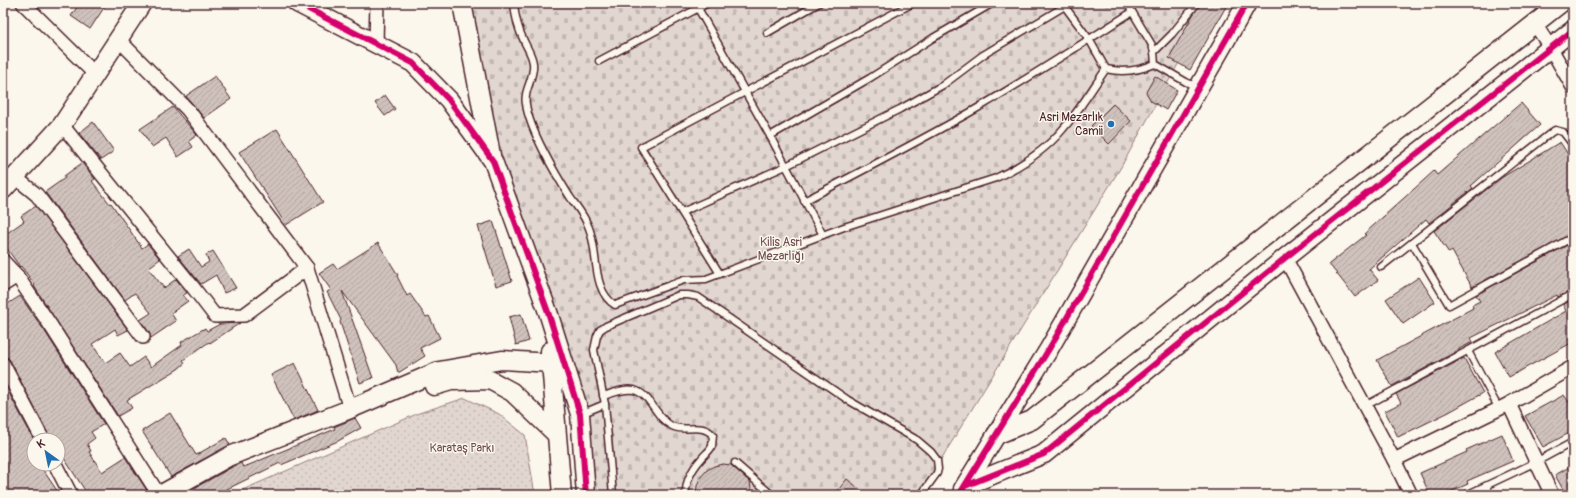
<svg xmlns="http://www.w3.org/2000/svg" width="1576" height="498" font-family="Pangolin,sans-serif">
	<defs>
		<pattern id="grass-dots" width="8" height="8" patternUnits="userSpaceOnUse"><rect width="8" height="8" fill="#e2d7d0"/><path d="M2 2h.1M6 6h.1" fill="none" stroke="#c3b8b3" stroke-width="1.8" stroke-linecap="round"/></pattern>
		<pattern id="cemetery-stones" width="16" height="16" patternUnits="userSpaceOnUse"><rect width="16" height="16" fill="#e2d7d0"/><path d="M2 7V4a2 2 0 0 1 4 0v3zM10 15v-3a2 2 0 0 1 4 0v3z" fill="#c3b8b3"/></pattern>
		<pattern id="building-hatch" width="6" height="6" patternUnits="userSpaceOnUse"><rect width="6" height="6" fill="#cfc2bc"/><path d="M-1 1l2-2M0 6l6-6M5 7l2-2" fill="none" stroke="#b3a6a2"/></pattern>
	</defs>
	<rect width="100%" height="100%" fill="#fbf7ec"/>
	<filter id="ink" filterUnits="userSpaceOnUse"><feTurbulence type="fractalNoise" baseFrequency=".025" numOctaves="2"/><feDisplacementMap in="SourceGraphic" scale="8" xChannelSelector="R" yChannelSelector="G"/><feConvolveMatrix kernelMatrix="1 2 1 2 8 2 1 2 1" color-interpolation-filters="sRGB"/></filter>
	<g filter="url(#ink)">
		<!-- grass -->
		<path fill="url(#grass-dots)" stroke="#967b7e" d="M465 398 499 414 525 435 535 495H231L419 413Z"/>
		<!-- cemetery -->
		<path fill="url(#cemetery-stones)" stroke="#967b7e" d="M462 3H1212L1121 167 919 495H585L577 404 510 227Z"/>
		<!-- building -->
		<g fill="url(#building-hatch)" stroke="#4a1f2b">
			<path d="M80 3H107L90 29 71 16Z"/>
			<path d="M1201 3H1228L1190 70 1169 58 1193 15Z"/>
			<path d="M215 76 231 99 204 118 186 96Z"/>
			<path d="M1155 76 1177 90 1166 110 1151 101 1146 92Z"/>
			<path d="M385 95 395 109 385 116 375 103Z"/>
			<path d="M1521 103 1540 125 1471 186 1473 188 1429 223 1426 219 1369 269 1378 280 1355 297 1329 264 1366 235 1364 234 1434 171 1437 175Z"/>
			<path d="M1113 104 1131 121 1109 144 1091 126Z"/>
			<path d="M173 107 197 135 189 141 193 147 178 157 166 138 152 147 140 129Z"/>
			<path d="M93 122 114 151 101 160 79 133Z"/>
			<path d="M277 129 323 202 286 225 239 152Z"/>
			<path d="M1560 142 1573 162V233L1472 287 1452 251 1449 253 1434 231 1501 178Z"/>
			<path d="M82 163 95 179 92 181 110 204 111 203 142 248 148 244 160 259 148 268 164 288 176 279 187 293 183 295 188 301 171 313 176 321 151 338 149 332 140 320 151 313 135 293 125 300 45 192 65 178 64 176Z"/>
			<path d="M36 206 128 330 118 335 115 329 92 344 105 363 120 353 130 367 144 357 151 367 182 345 181 342 205 328 207 331 220 324 240 323 210 343 209 342 183 360 185 363 178 369 127 400 132 408 118 416 34 286 35 285 21 266 20 267 3 243V236L24 221 21 216Z"/>
			<path d="M493 221 512 281 496 286 478 226Z"/>
			<path d="M1573 242V290L1558 297 1557 295 1471 338 1473 342 1459 349V350L1392 386 1377 360 1473 308 1472 305 1480 301 1476 295Z"/>
			<path d="M378 243 398 275 397 276 407 296 410 294 426 317 429 316 440 338 420 348 425 356 398 373 396 365 342 291 373 378 360 383 340 322 341 320 327 292 331 290 319 273 333 264 337 269Z"/>
			<path d="M189 249 201 267 209 262 206 255 213 251 236 288 224 293 216 275 201 284 178 256Z"/>
			<path d="M1419 277 1435 302 1403 324 1386 299Z"/>
			<path d="M20 296 44 330 104 424 91 432 95 438 87 444 91 451 89 452 102 472 125 457 150 495H88L58 449V440H51L10 360 7 357 3 356V307Z"/>
			<path d="M1573 299V342L1509 377 1495 352 1566 311 1563 305Z"/>
			<path d="M521 314 529 341 516 345 509 317Z"/>
			<path d="M1464 358 1483 393 1449 412 1398 437 1385 411 1401 403 1396 394Z"/>
			<path d="M295 363 318 410 294 420 271 375Z"/>
			<path d="M9 393 34 440V447L29 450 34 457V464H39L60 495H3V397Z"/>
			<path d="M1564 395 1573 408V431L1543 447 1525 416Z"/>
			<path d="M170 413 196 455 226 438 230 445 171 477 142 431Z"/>
			<path d="M355 418 361 428 338 441 281 465 280 463 215 495H182L234 466 241 463 243 467 249 465 335 429 334 427Z"/>
			<path d="M1502 434 1513 461 1467 481 1468 484 1443 495H1430L1420 473 1467 452 1466 450Z"/>
			<path d="M723 464 731 465 750 482 752 495H696L697 486 700 478 707 470 714 466Z"/>
			<path d="M1573 465V495H1566L1555 475Z"/>
			<path d="M847 479 867 495H834Z"/>
		</g>
		<g fill="none" stroke-linecap="round" stroke-linejoin="round">
			<defs>
				<g id="lane">
					<path d="M514 3C515 16 518 29 524 41 527 48 532 55 533 63 535 78 523 90 526 104 529 129 556 175 570 197 577 207 585 216 589 228 599 252 591 290 615 305L684 280 706 279 844 227 996 178C1021 166 1045 151 1063 129 1079 111 1092 89 1106 69"/>
					<path d="M695 3 770 136 823 235"/>
					<path d="M1127 3 1152 45 1154 52 1155 64"/>
					<path d="M1063 4 1089 39 1106 69C1123 73 1138 71 1155 64"/>
					<path d="M767 33 819 3"/>
					<path d="M1154 52 1172 34 1197 3"/>
					<path d="M599 61 708 3"/>
					<path d="M1155 64 1186 82 1197 87"/>
					<path d="M770 136 870 78 933 38 993 3"/>
					<path d="M804 201C862 171 920 141 976 109 1029 78 1080 45 1132 12"/>
					<path d="M682 212 786 166 900 109 943 85 983 55 1065 6"/>
					<path d="M1412 243 1449 305 1573 237"/>
					<path d="M1381 267 1552 132 1555 130 1563 132 1573 145"/>
					<path d="M720 274 641 147 913 3"/>
					<path d="M1468 351 1499 409"/>
					<path d="M603 396C613 393 624 388 634 390 652 395 656 419 672 426 685 433 701 422 713 435L712 446C710 451 705 454 702 458 693 468 685 481 686 495"/>
					<path d="M1365 406 1573 294"/>
					<path d="M581 414 605 404"/>
					<path d="M735 463 772 495"/>
					<path d="M1486 486 1490 495"/>
					<path d="M613 495 605 404 594 350 597 336 600 330 606 326 679 295H688L698 297 848 400 917 440 931 452 937 460 938 469 937 473 921 495"/>
					<path d="M1466 495 1536 462 1573 442"/>
				</g>
				<g id="street">
					<path d="M23 3 95 74"/>
					<path d="M1535 24 1550 47 1573 87"/>
					<path d="M119 40 188 110 307 268 350 409"/>
					<path d="M376 43 377 3"/>
					<path d="M62 125 192 286 215 316 244 315 307 268"/>
					<path d="M15 177 37 195 143 337"/>
					<path d="M1285 258 1394 460 1411 495"/>
					<path d="M3 261 17 276 51 326 159 495"/>
					<path d="M3 285 17 276"/>
					<path d="M3 364 43 440"/>
					<path d="M1509 404 1552 495"/>
					<path d="M1394 460 1509 404 1573 367"/>
					<path d="M55 464 71 495"/>
				</g>
				<g id="secondary">
					<path d="M297 3 413 63 449 100 493 161 548 312 580 414 586 495"/>
					<path d="M462 3 491 155"/>
					<path d="M3 190 62 125 142 3"/>
					<path d="M550 351 562 495"/>
					<path d="M434 386 451 381 490 380 512 392 556 434"/>
					<path d="M996 435 1032 420 1561 3"/>
					<path d="M965 486 1044 454 1285 258 1573 30"/>
					<path d="M963 489 1049 349 1247 3"/>
					<path d="M160 495 230 456 350 409 439 371 502 360 551 363 563 361"/>
				</g>
			</defs>
			<!-- lane casing -->
			<use href="#lane" stroke="#4a1f2b" stroke-width="9"/>
			<!-- street casing -->
			<use href="#street" stroke="#4a1f2b" stroke-width="16"/>
			<!-- secondary casing -->
			<use href="#secondary" stroke="#4a1f2b" stroke-width="21"/>
			<!-- lane -->
			<use href="#lane" stroke="#fbf7ec" stroke-width="6"/>
			<!-- street -->
			<use href="#street" stroke="#fbf7ec" stroke-width="13"/>
			<!-- secondary -->
			<use href="#secondary" stroke="#fbf7ec" stroke-width="18"/>
			<defs>
				<g id="cycleway">
					<path d="M297 3 413 63 449 100 493 161 548 312 580 414 586 495"/>
					<path d="M965 486 1044 454 1285 258 1573 30"/>
					<path d="M959 495 1049 349 1247 3"/>
				</g>
			</defs>
			<!-- cycleway casing -->
			<use href="#cycleway" stroke="#fbf7ec" stroke-width="8"/>
			<!-- cycleway -->
			<use href="#cycleway" stroke="#d6006c" stroke-width="6"/>
		</g>
	</g>
	<!-- markers -->
	<circle fill="#1f6fb2" stroke="#fbf7ec" stroke-width="1.5" cx="1111" cy="124" r="4"/>
	<g text-anchor="middle" stroke-width="3" stroke-linejoin="round" paint-order="stroke">
		<!-- poi labels -->
		<g font-size="12" fill="#4a1f2b" stroke="#fbf7ec" text-anchor="end">
			<text x="1103" y="121">Asri Mezarlık<tspan x="1103" dy="14">Camii</tspan></text>
		</g>
		<!-- park labels -->
		<g font-size="12" fill="#704d54" stroke="#fbf7ec">
			<text x="781" y="246">Kilis Asri<tspan x="781" dy="14">Mezarlığı</tspan></text>
			<text x="462" y="452">Karataş Parkı</text>
		</g>
	</g>
	<!-- margin -->
	<rect width="1576" height="498" fill="none" stroke="#fbf7ec" stroke-width="16"/>
	<rect x="8" y="8" width="1560" height="482" fill="none" stroke="#4a1f2b" stroke-width="1.5" filter="url(#ink)"/>
	<!-- north arrow -->
	<g transform="translate(46 452) rotate(327)"><circle r="19" fill="#fbf7ec" stroke="#b4a19f"/>
	<path d="M0-3L7 15L0 10L-7 15Z" fill="#1f6fb2"/>
	<text y="-6" font-size="11" font-weight="bold" text-anchor="middle" fill="#4a1f2b">K</text>
	</g>
</svg>
